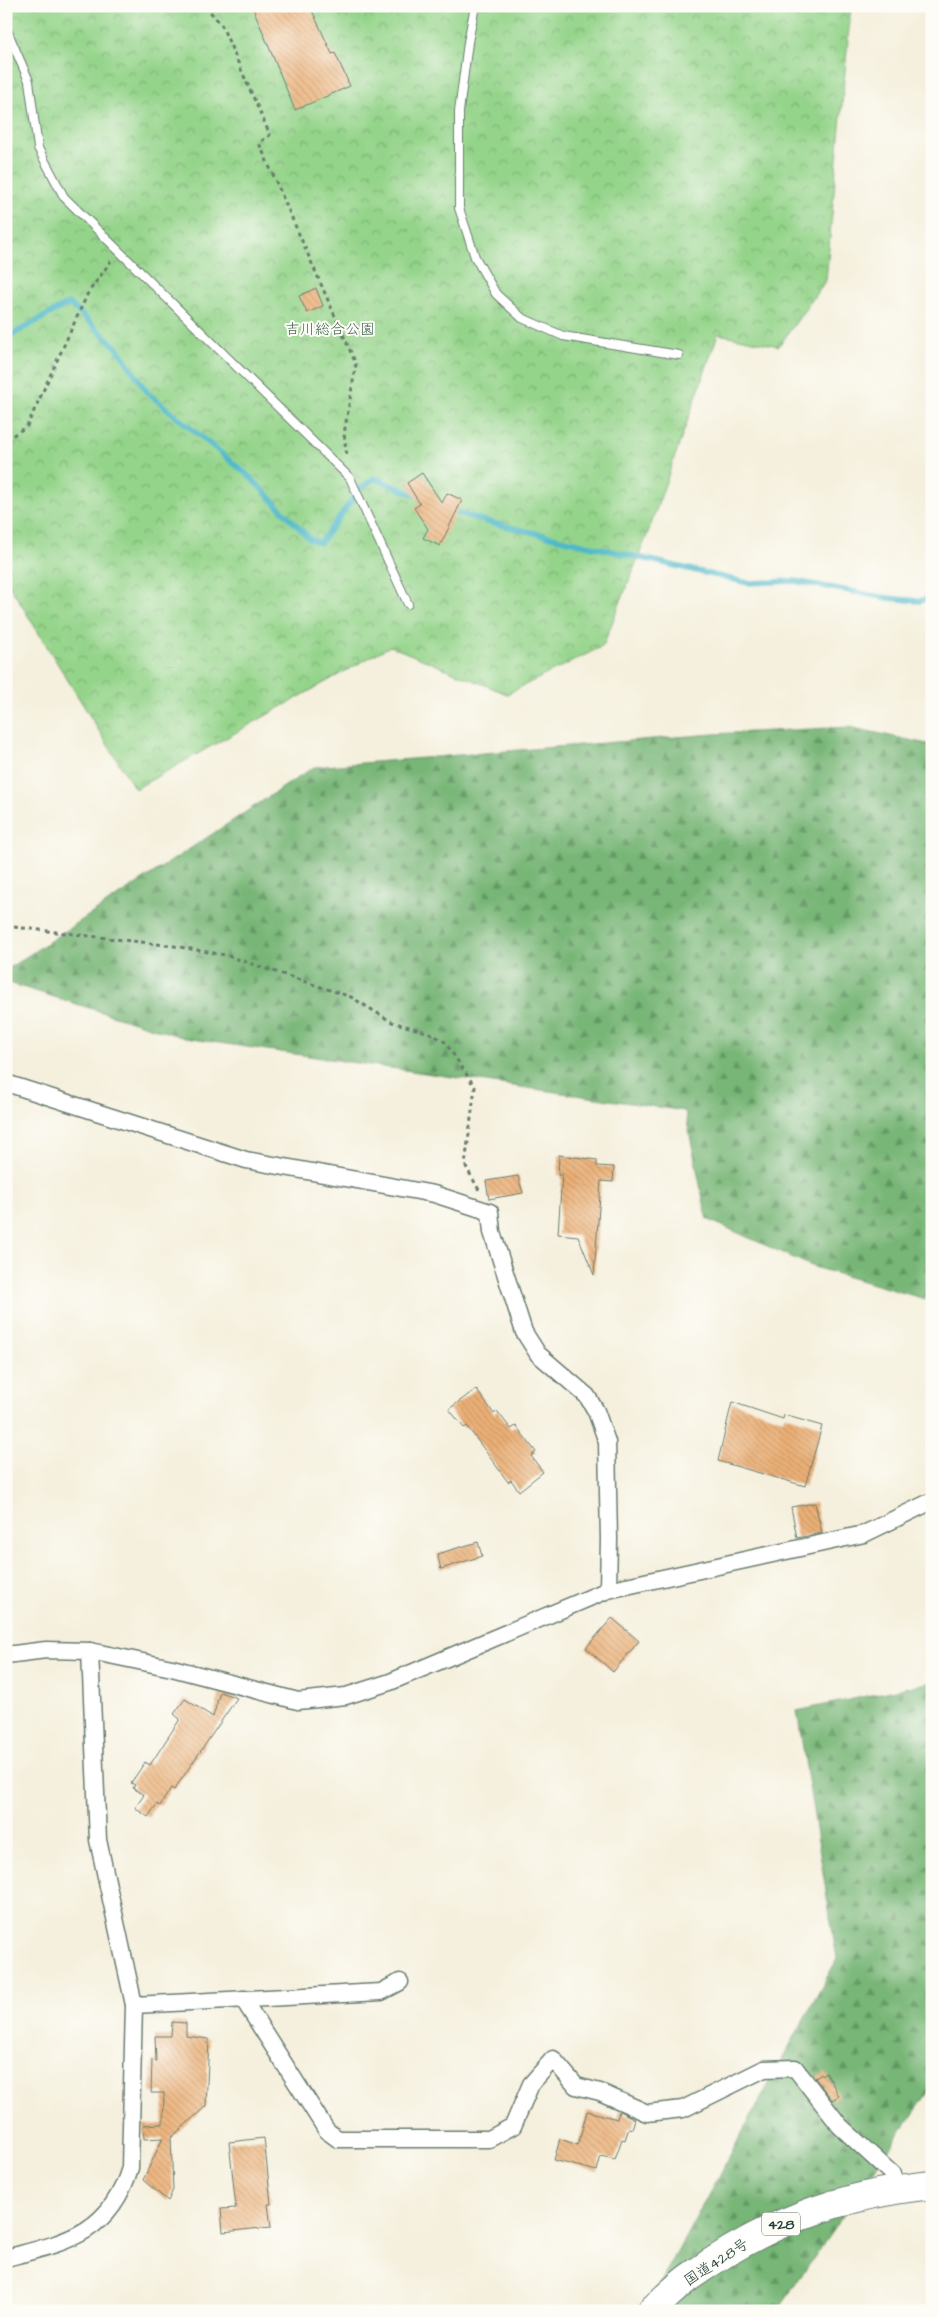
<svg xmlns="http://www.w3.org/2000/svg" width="938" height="2317" font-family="'Architects Daughter','Klee One',sans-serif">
	<defs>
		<pattern id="forest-firs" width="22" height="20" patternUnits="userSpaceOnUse" patternTransform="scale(1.25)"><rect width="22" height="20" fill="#77b676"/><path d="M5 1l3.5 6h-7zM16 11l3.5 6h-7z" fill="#619562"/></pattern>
		<pattern id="park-crowns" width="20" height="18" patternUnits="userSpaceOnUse" patternTransform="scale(1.25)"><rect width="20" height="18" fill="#94d48a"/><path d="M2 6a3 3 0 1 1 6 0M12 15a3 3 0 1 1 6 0" fill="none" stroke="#78ad72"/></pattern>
		<pattern id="building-back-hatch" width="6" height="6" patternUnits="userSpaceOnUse" patternTransform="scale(1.25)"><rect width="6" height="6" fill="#edb177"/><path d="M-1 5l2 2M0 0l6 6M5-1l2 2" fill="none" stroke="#bf9162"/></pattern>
	</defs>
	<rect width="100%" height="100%" fill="#fdfcf7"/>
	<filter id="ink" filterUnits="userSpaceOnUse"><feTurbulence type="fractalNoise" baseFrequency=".02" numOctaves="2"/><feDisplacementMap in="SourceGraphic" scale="10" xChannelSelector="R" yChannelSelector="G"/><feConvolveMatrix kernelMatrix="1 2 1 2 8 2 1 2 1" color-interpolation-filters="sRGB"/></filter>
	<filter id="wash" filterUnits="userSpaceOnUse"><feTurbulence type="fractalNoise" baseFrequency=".0096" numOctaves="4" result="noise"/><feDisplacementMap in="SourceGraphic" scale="20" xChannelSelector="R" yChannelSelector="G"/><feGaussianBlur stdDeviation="1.12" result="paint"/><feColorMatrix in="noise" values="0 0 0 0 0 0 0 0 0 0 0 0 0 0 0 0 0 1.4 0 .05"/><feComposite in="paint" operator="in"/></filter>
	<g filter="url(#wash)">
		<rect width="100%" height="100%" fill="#f5f0dd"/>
		<!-- forest -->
		<g fill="url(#forest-firs)" stroke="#4b7a55">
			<path d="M849 727 932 745V1301L814 1267 707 1219 685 1111 185 1038 6 982V970L314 767 713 734Z"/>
			<path d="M932 1682V2087L777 2311H645L837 1959 797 1711Z"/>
		</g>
		<!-- park -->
		<path fill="url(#park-crowns)" stroke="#5a885f" d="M6 6H851L826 280 779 346 718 334 649 530 603 646 507 694 390 646 135 789 6 580Z"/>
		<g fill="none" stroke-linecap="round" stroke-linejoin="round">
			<!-- stream -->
			<g stroke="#4db8c9" stroke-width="5.5">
				<path d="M6 338 69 303 117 348 148 393 250 477 310 539 320 543 360 489 374 478 422 498"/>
				<path d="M449 510 488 522 748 583 795 581 888 598 919 601 932 597"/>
			</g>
		</g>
		<g id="blocks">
			<!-- building -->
			<g fill="url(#building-back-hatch)">
				<path d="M252 6H310L332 54 335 53 350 86 295 110Z"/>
				<path d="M316 288 323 306 307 313 299 296Z"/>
				<path d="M422 473 442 503 447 493 462 500 440 546 423 538 428 529 414 508 420 504 407 483Z"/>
				<path d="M559 1155 597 1160V1166L614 1167 613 1182 601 1181 594 1275 578 1236 558 1234 562 1174 558 1176Z"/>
				<path d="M518 1176 523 1193 489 1199 486 1181Z"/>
				<path d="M476 1389 494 1414 497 1411 511 1429 516 1426 536 1452 531 1456 543 1472 519 1491 511 1480 508 1482 467 1426 464 1428 449 1409Z"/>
				<path d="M732 1402 783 1419 784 1415 822 1426 805 1486 718 1461Z"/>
				<path d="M815 1503 822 1533 797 1538 791 1507Z"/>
				<path d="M478 1542 482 1556 441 1569 437 1554Z"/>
				<path d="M612 1618 639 1641 613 1672 586 1648Z"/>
				<path d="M220 1692 237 1698 174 1790 171 1788 160 1806 157 1804 148 1817 135 1808 144 1795 133 1788 135 1785 131 1783 145 1762 150 1765 180 1719 174 1714 185 1699 213 1717Z"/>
				<path d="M172 2022 186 2023V2036L209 2039 206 2106 171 2138 173 2190 168 2201 143 2180 163 2138 144 2139 143 2125 163 2124 164 2093H151L152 2060 156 2061 155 2036H171Z"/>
				<path d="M826 2072 839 2096 832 2100 815 2078Z"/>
				<path d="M587 2111 617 2119 619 2111 635 2119 632 2129 629 2128 625 2140 622 2139 615 2159 601 2156 597 2171 554 2160 560 2139 578 2145Z"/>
				<path d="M264 2138 271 2204H268L271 2227 223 2232 221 2209 236 2208 229 2142Z"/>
			</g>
		</g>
	</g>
	<g filter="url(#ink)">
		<use href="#blocks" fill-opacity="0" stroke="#6a7c6f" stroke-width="1"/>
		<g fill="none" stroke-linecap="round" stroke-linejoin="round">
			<defs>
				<g id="lane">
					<path d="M475 6 468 42 459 112V208L475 257 496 294 522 318 563 336 679 355"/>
					<path d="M6 28 29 81 38 148 64 197 350 478 408 604"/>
				</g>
				<g id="street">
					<path d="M6 1083 246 1160 434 1194 490 1212 492 1232 524 1332 538 1354 587 1396 596 1411 607 1442 609 1539 608 1590"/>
					<path d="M6 1655 46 1650 90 1651 172 1668 298 1701 346 1696 390 1682 608 1590 864 1534 932 1501"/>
					<path d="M243 1999 327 2131 338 2139H489L513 2126 531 2084 553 2059 576 2086 600 2092 647 2113 683 2109 764 2069 795 2068 840 2126 892 2174 896 2189"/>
					<path d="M134 2005 381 1992 400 1982"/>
					<path d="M6 2258C66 2242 110 2234 130 2168L134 2005 98 1840 90 1651"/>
				</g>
				<path id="highway" d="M651 2311C663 2300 675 2288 688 2278 763 2224 841 2194 932 2185"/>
			</defs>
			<!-- lane casing -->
			<use href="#lane" stroke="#6a7c6f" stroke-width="10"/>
			<!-- street casing -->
			<use href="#street" stroke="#6a7c6f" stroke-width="19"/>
			<!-- highway casing -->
			<use href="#highway" stroke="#6a7c6f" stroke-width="30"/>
			<!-- path -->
			<g stroke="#6a7c6f" stroke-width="3" stroke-dasharray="4 4" stroke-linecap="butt">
				<path d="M205 6 221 24 270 135 259 143 356 364 344 434 347 457"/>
				<path d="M6 440 27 426 88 293 111 261"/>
				<path d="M6 926 174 946 225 955 351 997 392 1022 430 1033 445 1042 475 1087 465 1165 479 1190"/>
			</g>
			<!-- lane -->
			<use href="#lane" stroke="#fff" stroke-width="8"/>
			<!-- street -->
			<use href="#street" stroke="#fff" stroke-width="16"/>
			<!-- highway -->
			<use href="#highway" stroke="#fff" stroke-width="28"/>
		</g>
	</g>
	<g text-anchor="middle" stroke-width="4" stroke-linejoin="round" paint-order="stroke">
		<!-- shield labels -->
		<rect fill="#fdfcf7" stroke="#62766e" stroke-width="1" x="762" y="2212.5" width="38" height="23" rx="4"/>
		<g font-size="14" font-weight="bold" fill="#1f3d34">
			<text x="781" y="2229">428</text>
		</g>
		<!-- park labels -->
		<g font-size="15" fill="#3c634a" stroke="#fdfcf7">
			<text x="330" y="334">吉川総合公園</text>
		</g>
		<!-- street labels -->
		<g font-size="15" fill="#1f3d34" stroke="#fdfcf7">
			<text transform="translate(716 2262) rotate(-33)" y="5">国道428号</text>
		</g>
	</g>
	<!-- margin -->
	<rect width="938" height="2317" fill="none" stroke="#fdfcf7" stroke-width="25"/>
</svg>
